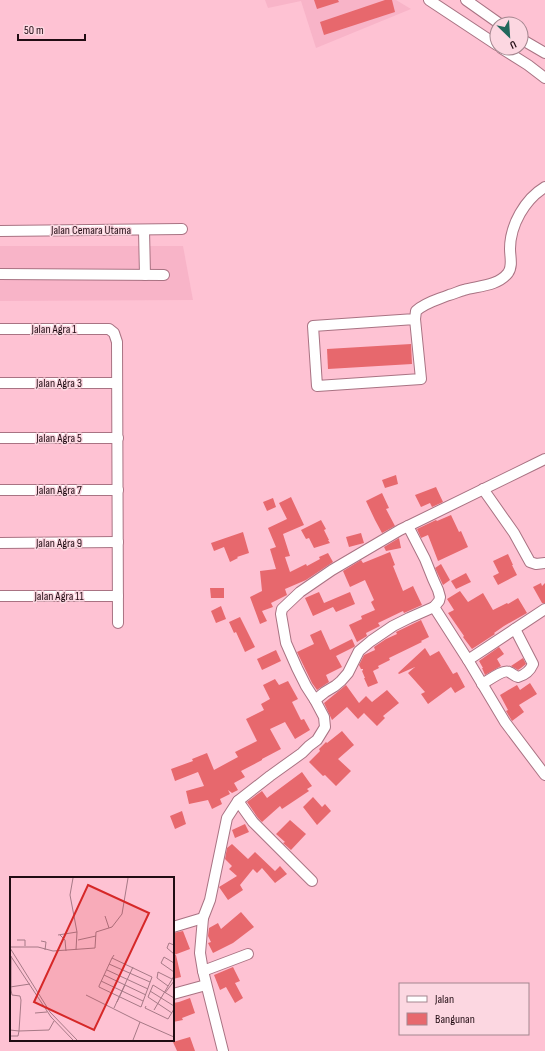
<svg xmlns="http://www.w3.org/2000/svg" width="545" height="1051" font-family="'Sofia Sans Condensed',sans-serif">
	<rect width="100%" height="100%" fill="#fec2d3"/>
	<!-- built -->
	<g fill="#f8b4c8">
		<path d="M265 0H396L411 9 316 48 301 1 268 8Z"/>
		<path d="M0 246H183L193 300 0 301Z"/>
	</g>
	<!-- building -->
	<g fill="#e7686d">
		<path d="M314 0H338L339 2 317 9Z"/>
		<path d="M385 0H392L395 12 324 35 320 22Z"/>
		<path d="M411 344 412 364 328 369 327 349Z"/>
		<path d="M396 475 398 484 385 488 382 480Z"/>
		<path d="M436 487 443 502 432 507 430 503 421 507 415 495Z"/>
		<path d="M382 493 389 508 386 509 395 526 382 533 375 520 366 501Z"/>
		<path d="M291 497 304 525 283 534 290 556 285 557 290 572 306 564 307 566 320 559 319 557 328 553 333 562 306 580 285 589 287 595 271 603 273 607 262 611 267 621 260 624 250 597 262 591 260 571 276 569 270 549 276 547 268 528 287 519 279 503Z"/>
		<path d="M273 498 276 507 267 511 263 502Z"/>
		<path d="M451 515 459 532 461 531 468 547 438 561 428 535 421 538 417 529 436 520 437 521Z"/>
		<path d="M321 520 326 529 324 530 329 540H328L330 543 314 548 309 538 306 539 301 530Z"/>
		<path d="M243 532 249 553 237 557 238 558 230 562 224 547 214 551 211 543Z"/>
		<path d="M361 533 364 543 349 547 346 537Z"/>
		<path d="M399 538 401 548 386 551 384 547Z"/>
		<path d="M390 552 395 565 393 566 403 591 413 586 422 605 404 613 403 611 378 623 380 626 366 633 367 636 357 642 349 625 362 619 361 616 375 610 371 602 374 600 365 580 350 587 343 571 361 560 363 563Z"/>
		<path d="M508 554 513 565H512L517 575 498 585 493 576 499 573 493 561Z"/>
		<path d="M441 564 450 580 443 585 435 568Z"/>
		<path d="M466 573 471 582 456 589 451 581Z"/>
		<path d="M541 583 542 586 545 583V603H542L533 587Z"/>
		<path d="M210 588H224V598H211Z"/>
		<path d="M460 591 468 602 483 593 493 610 507 603 508 604 518 598 527 613 504 626 494 633 495 634 472 649 463 637 464 636 448 613 454 610 447 599Z"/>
		<path d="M319 592 324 603 350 592 355 604 336 612 333 607 313 616 305 598Z"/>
		<path d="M221 606 226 619 216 623 211 611Z"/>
		<path d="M240 617 255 647 245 652 236 632 234 633 229 622Z"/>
		<path d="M421 620 429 637 421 641 422 642 389 658 390 660 378 666 379 668 373 671 378 683 368 687 364 678H365L362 671 363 670V669H361L359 665 364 655 375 650 374 647 386 639 397 634 396 632Z"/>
		<path d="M321 630 330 650 352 639 355 646 354 647 336 656 342 667 326 675 329 682 317 690 312 683 297 652 314 644 310 635Z"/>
		<path d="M499 647 504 654 497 659 501 666 485 675 482 668H483L479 661Z"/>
		<path d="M425 648 430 656 439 651 453 674 457 672 465 687 455 693 451 687 428 704 421 694 425 692 408 673 415 667 399 674 398 673Z"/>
		<path d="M276 650 281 661 262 670 257 659Z"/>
		<path d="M523 658 526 664 521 668 518 670 511 666Z"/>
		<path d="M275 679 279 685 288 681 298 699 292 702 301 720 304 719 310 730 295 739 285 722 270 729 281 749 262 759V760L241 771 245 777 234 783 238 790 232 793 228 790 230 794 220 799 222 804 212 809 208 800 189 804 186 791 204 786 198 772 175 781 171 769 193 761 192 759 207 753 214 770 238 757 235 752 257 741 246 719 264 710 261 704 270 699 263 685Z"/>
		<path d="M530 683 537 694 519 705 524 712 512 721 506 711 508 710 500 695 517 685 520 690Z"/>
		<path d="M346 685 359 703 366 696 372 702 387 690 399 703 383 716 385 718 377 726 364 713 358 719 347 707 332 720 324 703Z"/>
		<path d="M342 731 354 745 338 759 351 771 336 786 325 775 323 776 309 762 320 751 319 749 326 742 327 743Z"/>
		<path d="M302 772 312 786 307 789 309 791 282 809 280 806 262 822 258 818 247 802 262 791 267 798Z"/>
		<path d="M313 797 322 807 325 804 331 811 317 825 303 807Z"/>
		<path d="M182 811 186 824 175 829 170 816Z"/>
		<path d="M290 820 306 834 291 850 283 843 285 842 276 834Z"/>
		<path d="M245 824 249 832 235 838 232 830Z"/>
		<path d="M232 844 248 859 255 852 275 871 280 866 287 874 275 883 262 868 257 873 253 869 240 885 243 890 228 900 219 887 237 876 229 869 232 866 225 859 227 848Z"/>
		<path d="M241 912 254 927 233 943 213 953 208 943 211 942 208 936 209 928 218 923 221 929Z"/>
		<path d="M183 931 190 949 174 955H176L181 977 173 979V933Z"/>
		<path d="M233 967 240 981 235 983 243 998 235 1003 226 987 220 990 214 975Z"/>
		<path d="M190 998 195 1013 182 1018 183 1020 173 1022V1003L179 1002Z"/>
		<path d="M190 1037 195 1051H177L173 1042Z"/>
	</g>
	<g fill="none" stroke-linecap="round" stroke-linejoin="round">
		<defs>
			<g id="minor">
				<path d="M429 0 497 45"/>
				<path d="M466 0 500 24"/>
				<path d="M521 39 545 53"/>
				<path d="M501 48 528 65 545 78"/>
				<path d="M144 230 145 275"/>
				<path d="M0 231 182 229"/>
				<path d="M0 274 164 275"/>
				<path d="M415 319 421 379 317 386 313 326 415 319 416 311C426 302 437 300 449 295 454 294 459 291 464 290 478 286 498 286 508 273 513 266 510 257 510 249 510 225 525 199 545 187"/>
				<path d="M0 329H109L114 333 117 342 118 623"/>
				<path d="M0 383H117"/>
				<path d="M0 438H118"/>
				<path d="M483 489 514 533 530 562 536 564 545 563"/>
				<path d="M0 490H118"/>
				<path d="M408 526 425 559 433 579 438 590 440 597 439 601 434 607 468 660 545 609"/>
				<path d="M0 543 118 542"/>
				<path d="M0 596H118"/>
				<path d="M468 660 505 722 545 775"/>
				<path d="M482 684C488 681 503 669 509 672 512 673 514 676 518 677 525 675 530 671 533 664L515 629"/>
				<path d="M315 700 325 692 335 686 341 681 348 673 359 651 371 641 393 626 409 618 434 607"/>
				<path d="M238 801 253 822 312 881"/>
				<path d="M173 927 203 918"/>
				<path d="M203 971 248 954"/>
				<path d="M173 994 206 985"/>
				<path d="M223 1051 203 971 200 953 203 918 210 900 227 818 238 801 270 776 302 753 309 746 317 740 325 727 324 717 315 700 306 686 297 668 286 643 281 614 282 609 300 592 332 570 400 530 545 459"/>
			</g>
		</defs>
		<!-- minor casing -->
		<use href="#minor" stroke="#a97383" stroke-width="12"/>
		<!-- minor -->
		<use href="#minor" stroke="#fff" stroke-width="10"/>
	</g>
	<g text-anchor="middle" stroke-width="3" stroke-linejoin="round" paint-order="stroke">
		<!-- street labels -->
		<g font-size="12" fill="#210c13" stroke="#fcd7e1">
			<text x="91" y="234">Jalan Cemara Utama</text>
			<text x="54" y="333">Jalan Agra 1</text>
			<text x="59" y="387">Jalan Agra 3</text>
			<text x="59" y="442">Jalan Agra 5</text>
			<text x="59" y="494">Jalan Agra 7</text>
			<text x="59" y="547">Jalan Agra 9</text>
			<text x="59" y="600">Jalan Agra 11</text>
		</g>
	</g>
	<!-- overview -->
	<g transform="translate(10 877)">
		<rect width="164" height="164" fill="#fec2d3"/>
		<path fill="none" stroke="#a67986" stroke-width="1" d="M63 1 60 18 67 55M95 39 99 51M48 58 67 55 66 73M50 58 55 63 56 74M7 63H15V69M68 63 86 59M31 64 36 65 35 73M164 68 159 66 157 71 164 77M0 70H28L43 74 85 71 86 55 102 50 112 37 118 1M0 71 40 135 67 163M0 78 41 140 63 163M1 79V113M102 81 142 100 131 130 89 110V109L102 81 104 78M164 86 154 80 151 86 164 95M99 87 140 105M97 93 138 112M94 98 136 118M91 104 133 124M158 109 147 101 148 95 162 102M0 110 20 107M140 114 164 129M155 116 164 104M76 118 130 145M107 125 115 108M136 129 135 131 158 142 164 132M104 131 123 90M144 133 164 99M25 136 37 135M162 136 138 120 143 108 164 121M0 153 9 154 11 123 10 119 2 118 1 113M0 159H8L9 154 39 153 44 144M123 163 130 145 164 160"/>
		<path fill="#d62828" fill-opacity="0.15" stroke="#d62828" stroke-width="2" d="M78 8 139 36 84 153 24 125Z"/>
		<rect width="164" height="164" fill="none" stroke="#210c13" stroke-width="2"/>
	</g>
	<!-- legend -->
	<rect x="399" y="983" width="130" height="52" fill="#fcd7e1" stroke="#a4868f"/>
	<rect x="407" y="996" width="20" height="6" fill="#ffffff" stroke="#a4868f"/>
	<text x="435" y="1003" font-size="12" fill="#210c13">Jalan</text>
	<rect x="407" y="1013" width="20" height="12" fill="#e7686d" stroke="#a4868f"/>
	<text x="435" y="1023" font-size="12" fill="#210c13">Bangunan</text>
	<!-- north arrow -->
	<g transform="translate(509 36) rotate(155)"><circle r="19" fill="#fcd7e1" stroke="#a4868f"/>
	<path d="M0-3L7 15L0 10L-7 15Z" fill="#21685c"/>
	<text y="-6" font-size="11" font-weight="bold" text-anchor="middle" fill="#210c13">U</text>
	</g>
	<!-- scale -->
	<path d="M18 34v6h67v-6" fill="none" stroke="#210c13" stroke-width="2"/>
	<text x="24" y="34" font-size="12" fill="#210c13" stroke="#fcd7e1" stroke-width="3" paint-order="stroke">50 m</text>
</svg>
